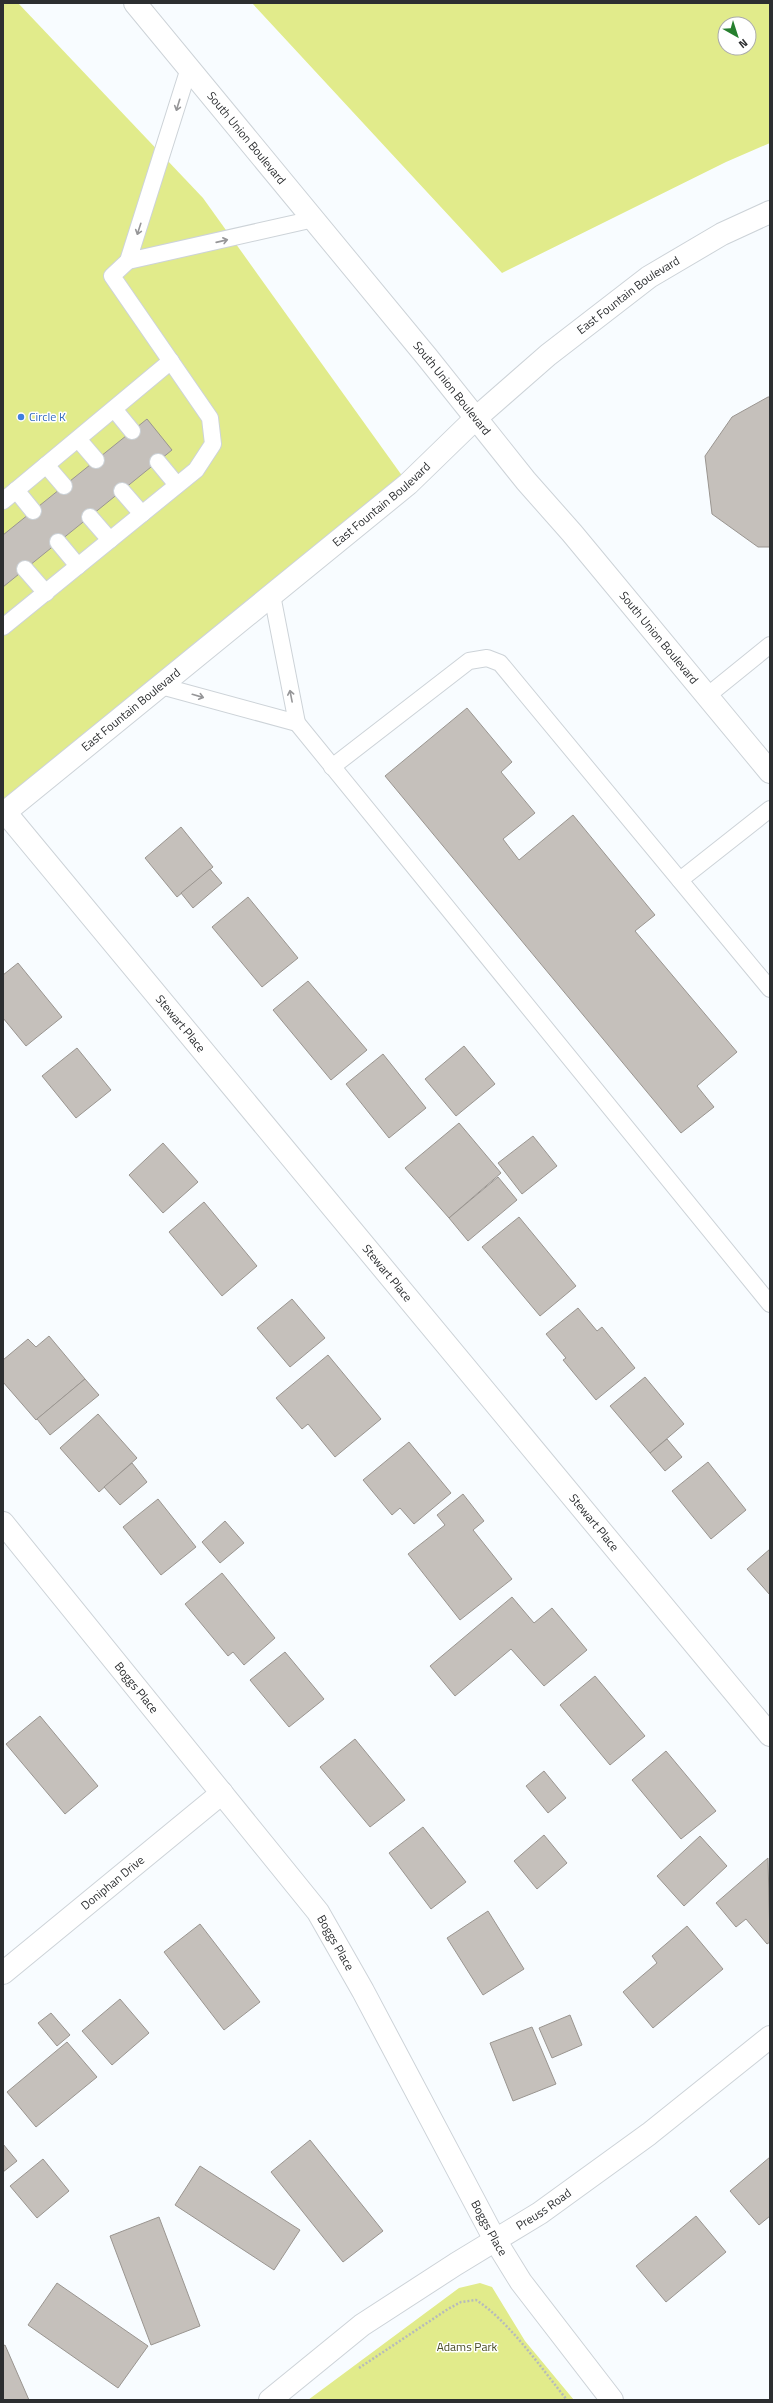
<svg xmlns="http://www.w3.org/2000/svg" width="773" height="2403" font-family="'Titillium Web',sans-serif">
	<rect width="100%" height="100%" fill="#f8fcff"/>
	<!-- green -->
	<g fill="#e1eb8b" fill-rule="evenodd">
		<path d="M3 3H18L203 198 408 484 3 813Z"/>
		<path d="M252 3H770V143L726 162 502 273ZM725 24H749V48H725Z"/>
		<path d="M480 2283 492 2287 525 2341 574 2400H308L459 2288Z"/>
	</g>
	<!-- building -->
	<g fill="#c5c0bb" stroke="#9a9590">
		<path d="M768 397H770V547H758L712 514 705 456 732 417Z"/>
		<path d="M147 419 172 450 3 587V535Z"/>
		<path d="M467 708 512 762 501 772 535 813 503 839 519 860 573 815 655 915 635 931 737 1052 697 1086 714 1107 681 1133 385 776Z"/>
		<path d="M181 827 213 867 177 897 145 858Z"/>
		<path d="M210 869 222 883 193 908 181 893Z"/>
		<path d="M248 897 298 958 262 987 212 927Z"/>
		<path d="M18 963 62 1017 26 1046 3 1018V975Z"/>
		<path d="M308 981 367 1050 331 1080 273 1010Z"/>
		<path d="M464 1046 495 1084 456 1116 425 1079Z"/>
		<path d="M77 1048 111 1090 76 1118 42 1076Z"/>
		<path d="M383 1054 426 1108 389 1138 346 1084Z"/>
		<path d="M459 1123 501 1173 449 1218 405 1168Z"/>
		<path d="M533 1136 557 1166 522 1194 498 1163Z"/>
		<path d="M163 1143 198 1182 163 1213 129 1175Z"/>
		<path d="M498 1177 517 1200 468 1241 449 1218Z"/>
		<path d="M204 1202 257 1266 222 1296 169 1232Z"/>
		<path d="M519 1217 576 1286 540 1316 482 1247Z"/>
		<path d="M292 1299 325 1338 290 1367 257 1328Z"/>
		<path d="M578 1308 597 1331 602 1327 635 1368 596 1400 563 1360 566 1358 546 1334Z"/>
		<path d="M49 1336 85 1379 36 1420 3 1382V1360L28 1339 36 1347Z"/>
		<path d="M328 1355 381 1419 335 1457 308 1424 302 1429 276 1398Z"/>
		<path d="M645 1377 684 1424 650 1453 610 1406Z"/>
		<path d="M85 1379 99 1395 50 1435 37 1419Z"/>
		<path d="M98 1414 137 1458 99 1492 60 1448Z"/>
		<path d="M667 1439 682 1457 665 1471 650 1453Z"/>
		<path d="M409 1442 451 1493 414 1524 400 1508 392 1515 363 1480Z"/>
		<path d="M708 1462 746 1510 711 1539 672 1491Z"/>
		<path d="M132 1463 147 1482 120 1505 104 1487Z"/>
		<path d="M463 1494 484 1521 473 1530 512 1579 460 1620 408 1554 445 1525 437 1515Z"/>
		<path d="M158 1499 196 1547 161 1575 123 1527Z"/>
		<path d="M225 1521 244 1543 220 1563 202 1542Z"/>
		<path d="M770 1549V1595L747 1569Z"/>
		<path d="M222 1573 275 1638 244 1665 233 1652 228 1656 185 1604Z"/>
		<path d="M512 1597 534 1623 552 1608 587 1650 544 1686 511 1649 455 1696 430 1666Z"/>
		<path d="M285 1652 324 1699 289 1727 250 1680Z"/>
		<path d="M595 1676 645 1736 610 1765 560 1705Z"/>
		<path d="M40 1716 98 1786 65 1814 6 1744Z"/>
		<path d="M355 1739 405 1800 370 1827 320 1767Z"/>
		<path d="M666 1751 716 1811 681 1839 632 1780Z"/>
		<path d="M544 1771 566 1798 548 1813 526 1786Z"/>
		<path d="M423 1827 466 1882 431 1909 389 1853Z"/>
		<path d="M544 1835 567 1863 537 1889 514 1861Z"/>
		<path d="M700 1836 727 1866 684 1906 657 1876Z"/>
		<path d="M768 1858 770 1942 767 1944 746 1919 736 1927 716 1903Z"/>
		<path d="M488 1911 524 1969 483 1995 447 1938Z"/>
		<path d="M200 1924 260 2002 224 2030 164 1952Z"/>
		<path d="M687 1926 723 1969 653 2028 623 1992 657 1963 652 1956Z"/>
		<path d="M120 1999 149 2033 112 2065 82 2031Z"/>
		<path d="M51 2013 70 2035 57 2046 38 2023Z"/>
		<path d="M570 2015 582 2045 552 2058 539 2028Z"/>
		<path d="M532 2027 556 2084 513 2101 490 2043Z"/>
		<path d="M67 2042 97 2077 36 2127 7 2092Z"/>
		<path d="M310 2140 383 2231 343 2262 271 2172Z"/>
		<path d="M3 2144 17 2161 3 2172Z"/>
		<path d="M770 2157V2216L759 2225 730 2191Z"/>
		<path d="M43 2159 69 2191 37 2218 10 2186Z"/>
		<path d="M200 2166 300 2230 274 2270 175 2205Z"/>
		<path d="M696 2216 726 2252 666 2302 636 2266Z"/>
		<path d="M159 2217 200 2326 151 2345 110 2236Z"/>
		<path d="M57 2283 148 2346 118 2388 28 2325Z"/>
		<path d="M5 2345 29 2400H3V2346Z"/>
	</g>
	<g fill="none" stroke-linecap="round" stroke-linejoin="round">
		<defs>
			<g id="lane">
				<path d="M189 68 128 261 314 219"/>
				<path d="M114 409 132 431"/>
				<path d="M78 439 96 460"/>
				<path d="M158 462 177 485"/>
				<path d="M46 465 64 486"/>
				<path d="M16 490 33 511"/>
				<path d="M122 491 142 514"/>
				<path d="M3 501 171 361"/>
				<path d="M90 517 110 540"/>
				<path d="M58 542 78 566"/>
				<path d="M25 569 46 593"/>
				<path d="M3 627 196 470 213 444 210 418 112 276 128 261"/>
				<path d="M161 686 297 723 272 595"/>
				<path d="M707 696 770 645"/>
				<path d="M297 723 770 1304"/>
				<path d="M332 767 469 661 487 658 500 663 770 989"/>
				<path d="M680 880 770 809"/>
			</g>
			<g id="street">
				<path id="s1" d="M5 812 770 1735"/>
				<path id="s2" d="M3 1523 318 1912 363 1991 495 2240 521 2282 612 2400"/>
				<path id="s3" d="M3 1973 222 1793"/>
				<path id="s4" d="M270 2400 362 2325 456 2264 540 2213 649 2134 770 2037"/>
			</g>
			<g id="primary">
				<path id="s5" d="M135 3 427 357 526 481 572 533 770 772"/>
				<path id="s6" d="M3 814 408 484 476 418 548 355 649 277 722 234 770 212"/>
			</g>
		</defs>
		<!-- lane casing -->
		<use href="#lane" stroke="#cdd3d8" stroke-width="18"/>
		<!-- street casing -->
		<use href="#street" stroke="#cdd3d8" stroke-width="24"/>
		<!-- primary casing -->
		<use href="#primary" stroke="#cdd3d8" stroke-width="24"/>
		<!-- path -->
		<path stroke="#b6babc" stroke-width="2.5" stroke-dasharray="2 2" stroke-linecap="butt" d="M359 2368 448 2309 461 2302 476 2300C509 2321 542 2369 567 2400"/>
		<!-- lane -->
		<use href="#lane" stroke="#fff" stroke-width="16"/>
		<!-- street -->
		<use href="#street" stroke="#fff" stroke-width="22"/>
		<!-- primary -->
		<use href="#primary" stroke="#fff" stroke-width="22"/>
	</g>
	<!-- one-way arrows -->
	<defs><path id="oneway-shaft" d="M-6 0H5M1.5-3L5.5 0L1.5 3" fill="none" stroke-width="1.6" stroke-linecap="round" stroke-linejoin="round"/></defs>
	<g stroke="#969698">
		<use href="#oneway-shaft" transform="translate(178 105) rotate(107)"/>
		<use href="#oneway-shaft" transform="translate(139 229) rotate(108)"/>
		<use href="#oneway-shaft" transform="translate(222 241) rotate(-13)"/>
		<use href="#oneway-shaft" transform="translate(198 696) rotate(16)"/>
		<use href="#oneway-shaft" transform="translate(291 696) rotate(-101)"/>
	</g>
	<!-- markers -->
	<circle fill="#3f7fe0" stroke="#fff" stroke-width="1.5" cx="21" cy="417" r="4"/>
	<g text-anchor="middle" stroke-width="3" stroke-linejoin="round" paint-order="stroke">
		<!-- street labels -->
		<g font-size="12" fill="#2c2e30" stroke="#fff">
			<text dy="4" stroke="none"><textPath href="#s5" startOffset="175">South Union Boulevard</textPath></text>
			<text dy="4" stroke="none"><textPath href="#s6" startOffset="813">East Fountain Boulevard</textPath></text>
			<text dy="4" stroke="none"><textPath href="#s5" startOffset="499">South Union Boulevard</textPath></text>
			<text dy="4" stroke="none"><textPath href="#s6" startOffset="489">East Fountain Boulevard</textPath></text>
			<text dy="4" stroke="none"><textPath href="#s5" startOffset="823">South Union Boulevard</textPath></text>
			<text dy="4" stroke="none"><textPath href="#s6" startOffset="165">East Fountain Boulevard</textPath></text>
			<text dy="4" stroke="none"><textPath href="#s1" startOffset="275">Stewart Place</textPath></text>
			<text dy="4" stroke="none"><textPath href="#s1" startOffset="599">Stewart Place</textPath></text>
			<text dy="4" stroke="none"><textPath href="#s1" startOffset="923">Stewart Place</textPath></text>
			<text dy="4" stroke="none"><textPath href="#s2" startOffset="212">Boggs Place</textPath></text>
			<text dy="4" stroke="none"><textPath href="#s3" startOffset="142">Doniphan Drive</textPath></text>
			<text dy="4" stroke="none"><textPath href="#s2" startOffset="536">Boggs Place</textPath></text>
			<text dy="4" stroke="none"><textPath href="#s4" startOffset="334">Preuss Road</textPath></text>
			<text dy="4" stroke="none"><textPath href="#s2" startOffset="860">Boggs Place</textPath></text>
		</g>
		<!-- shop labels -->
		<g font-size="12" fill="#366cbe" stroke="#fff" text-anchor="start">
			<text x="29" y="421">Circle K</text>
		</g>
		<!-- park labels -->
		<g font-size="12" fill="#484c22" stroke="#fff">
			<text x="467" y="2351">Adams Park</text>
		</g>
	</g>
	<!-- border -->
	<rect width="773" height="2403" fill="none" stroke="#2c2e30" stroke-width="8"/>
	<!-- north arrow -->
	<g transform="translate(737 36) rotate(141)"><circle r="19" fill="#ffffff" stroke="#ababac"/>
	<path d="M0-3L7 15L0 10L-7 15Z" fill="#267f2e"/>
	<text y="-6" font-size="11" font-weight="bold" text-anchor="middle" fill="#2c2e30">N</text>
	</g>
</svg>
